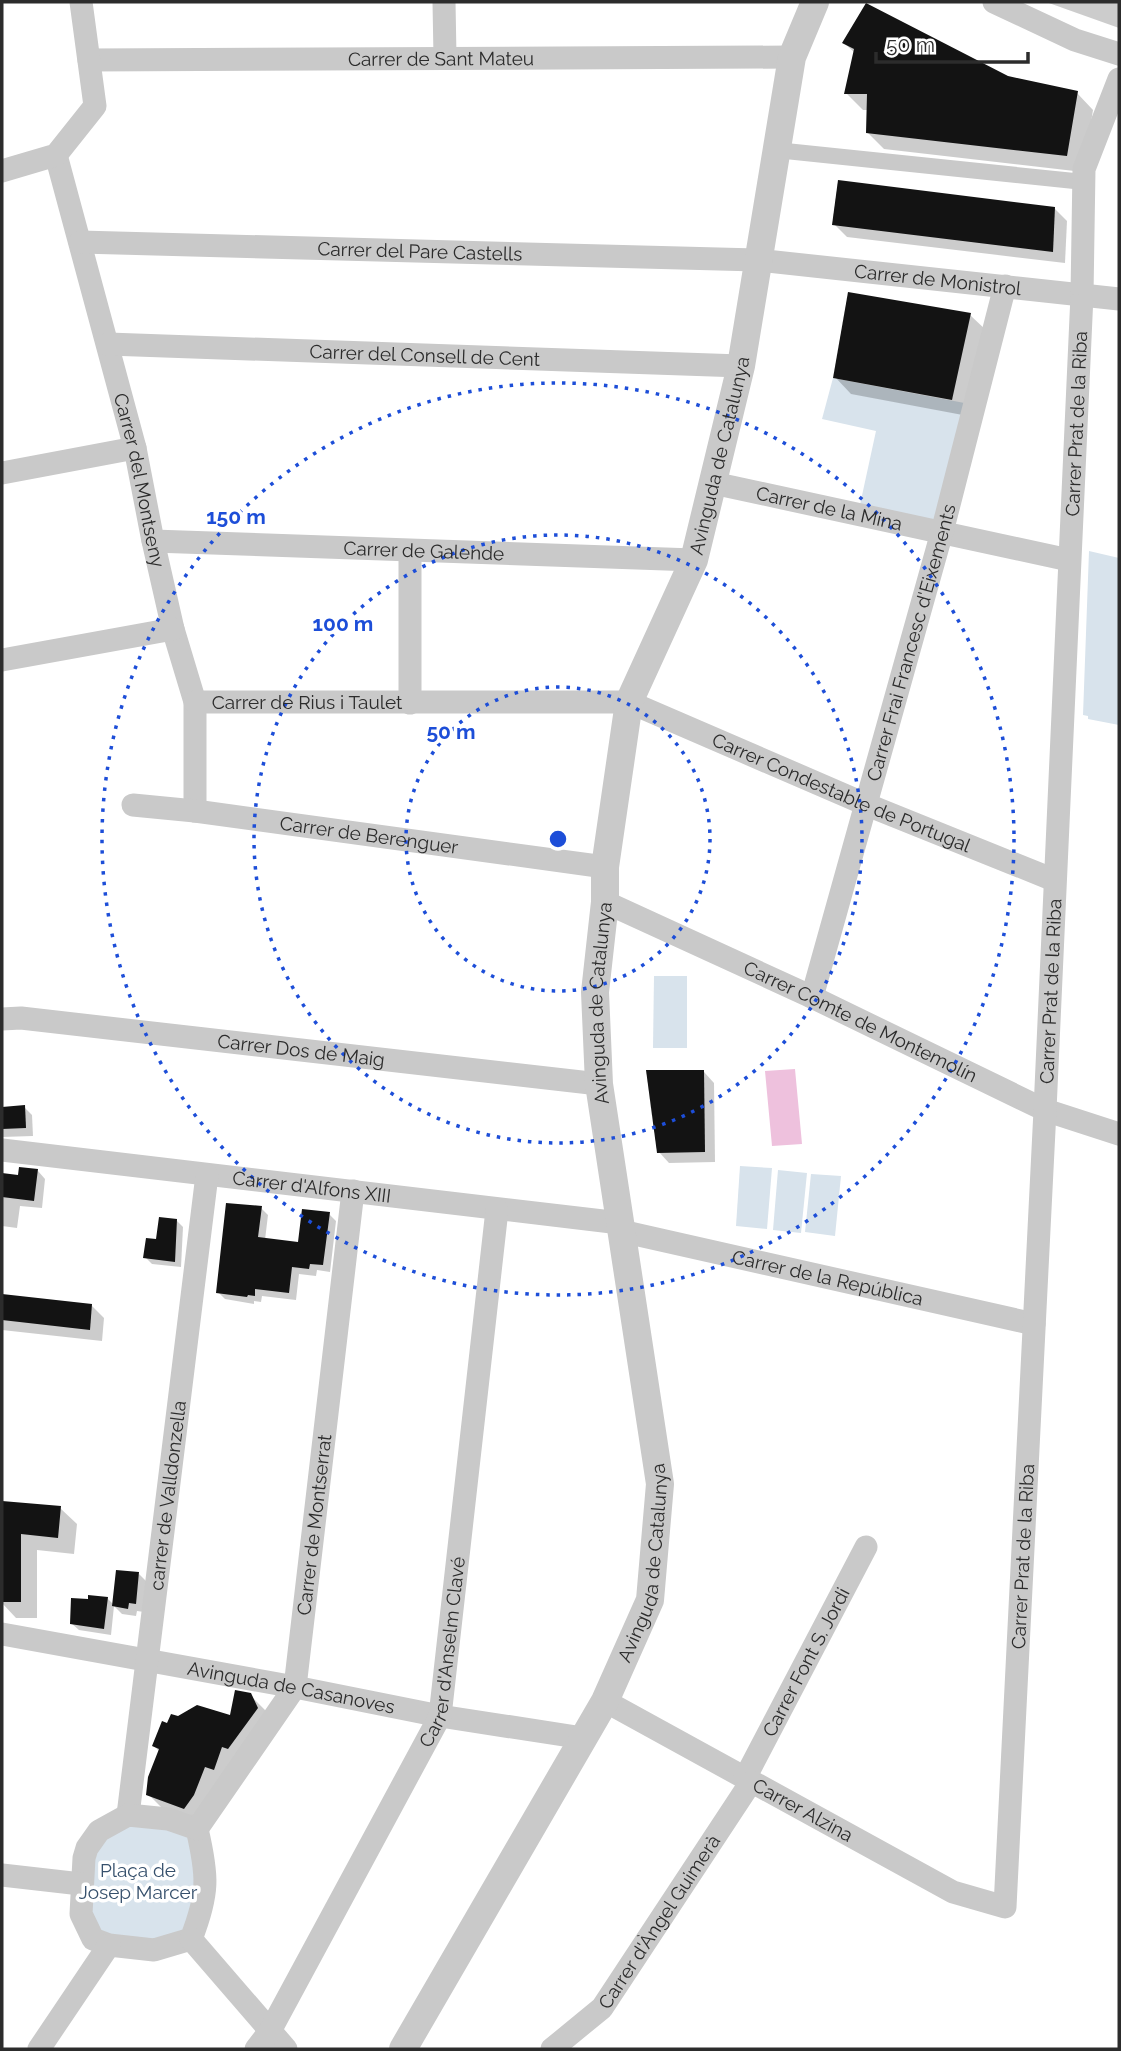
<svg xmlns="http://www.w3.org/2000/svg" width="1121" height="2051" font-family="Raleway,sans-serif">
	<rect width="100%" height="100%" fill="#fff"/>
	<!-- green -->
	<g fill="#d8e3ec">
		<path d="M833 378 975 405 942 532 858 514 876 431 822 419Z"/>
		<path d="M1089 551 1119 558V725L1088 719V716L1083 715Z"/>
		<path d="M654 976H687V1048H653Z"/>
		<path d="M740 1166 772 1168 767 1229 736 1226Z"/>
		<path d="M778 1170 807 1173 801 1233 773 1230Z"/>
		<path d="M811 1174 841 1176 835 1236 805 1232Z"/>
		<path d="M128 1815 197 1829 191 1939H93L84 1858Z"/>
	</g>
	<!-- water -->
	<path fill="#eec1dd" d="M795 1069 802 1144 772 1146 765 1071Z"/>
	<!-- shadow -->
	<g fill="#0003">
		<path d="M1046 2H1119V28Z"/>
		<path d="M844 43 1077 93 1093 110 1083 172 884 149 867 132 868 110H863L846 93 855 53Z"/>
		<path d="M1055 209 1067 221 1065 263 847 237 834 224Z"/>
		<path d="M970 315 987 331 968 416 851 394 835 377Z"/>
		<path d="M704 1072 714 1083 715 1162 669 1163 659 1152Z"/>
		<path d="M24 1107 32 1115 33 1136 2 1137V1108Z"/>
		<path d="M38 1171 45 1179 42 1208 20 1206 17 1228 2 1226V1175L19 1177Z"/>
		<path d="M261 1208 268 1215 265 1240 299 1244 329 1214 336 1221 330 1272 317 1270 316 1276 299 1274 296 1300 262 1296 261 1302 254 1301V1304L225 1299 218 1292Z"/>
		<path d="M176 1220 183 1227 181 1267 152 1264 145 1257Z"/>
		<path d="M2 1296 92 1306 104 1318 102 1341 2 1330Z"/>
		<path d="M2 1503 60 1508 77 1524 74 1554 37 1550V1618H16L2 1603Z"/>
		<path d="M139 1574 147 1582 144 1612 137 1611 136 1616 122 1614 114 1606 111 1635 79 1630 71 1623 107 1598 114 1605Z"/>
		<path d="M250 1695 267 1712 201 1824 165 1811 148 1794 160 1752 154 1746 168 1725 231 1718Z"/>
	</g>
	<!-- building -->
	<g fill="#131313">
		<path d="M866 3 1008 76 1078 91 1067 156 866 133 867 94H844L854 49 842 43Z"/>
		<path d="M838 180 1055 207 1053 252 832 225Z"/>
		<path d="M848 292 971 313 952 400 833 378Z"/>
		<path d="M646 1070H704L705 1152 657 1153Z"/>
		<path d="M25 1105 26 1128 2 1129V1107Z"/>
		<path d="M19 1167 38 1169 34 1201 2 1197V1173L18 1175Z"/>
		<path d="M226 1203 262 1206 258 1237 298 1242 302 1209 330 1212 323 1265 310 1264 309 1269 292 1267 289 1293 255 1289V1296L248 1295 247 1297 216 1293Z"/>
		<path d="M159 1217 177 1219 175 1262 143 1258 146 1238 156 1239Z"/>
		<path d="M2 1294 92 1304 90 1330 2 1320Z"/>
		<path d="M2 1501 61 1506 58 1538 21 1534V1602H2Z"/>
		<path d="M116 1570 139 1572 136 1604 129 1603 128 1609 112 1606Z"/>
		<path d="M88 1595 108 1597 104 1629 70 1624 71 1598 88 1599Z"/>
		<path d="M235 1690 251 1693 258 1708 228 1749 222 1747 214 1770 205 1767 194 1795 184 1809 146 1795 148 1777 159 1749 152 1746 162 1721 167 1723 171 1714 178 1716 197 1705 230 1715Z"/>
	</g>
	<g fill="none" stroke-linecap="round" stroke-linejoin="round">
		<!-- pedestrian -->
		<path stroke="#c9c9c9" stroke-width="16" d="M776 150 1084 182"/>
		<!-- minor -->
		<g stroke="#c9c9c9" stroke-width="23">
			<path d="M444 2 445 57"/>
			<path d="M994 2 1075 40 1119 54"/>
			<path id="s1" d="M89 60 792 57"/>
			<path id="s2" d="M56 155 135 448 153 541 173 629 195 702V811"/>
			<path d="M2 171 56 155 95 106 81 2"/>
			<path id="s3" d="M80 242 757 260 1119 299"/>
			<path id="s4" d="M108 344 741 366"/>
			<path d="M2 473 135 448"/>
			<path id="s5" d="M713 483 1069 560"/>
			<path id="s6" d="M153 541 694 560"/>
			<path d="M410 551V703"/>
			<path d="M2 660 173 629"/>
			<path id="s7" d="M195 702H629L865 804 1054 880"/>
			<path id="s8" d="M133 805 195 811 605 867"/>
			<path id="s9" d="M605 902 812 997 1045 1110 1119 1134"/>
			<path id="s10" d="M812 997 942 532 1005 286"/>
			<path id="s11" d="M2 1019 21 1018 599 1084"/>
			<path id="s12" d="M2 1150 620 1223"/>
			<path id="s13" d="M621 1231 1034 1324"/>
			<path id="s14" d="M2 1634 295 1687 440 1716 583 1738"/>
			<path id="s15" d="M605 1701 953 1892 1005 1907 1045 1110 1082 295 1084 169 1119 79"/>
			<path id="s16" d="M745 1778 866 1547"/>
			<path id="s17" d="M128 1815 207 1175"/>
			<path d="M128 1815 168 1819 197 1829C208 1876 209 1893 191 1939L154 1950 109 1945 93 1939 81 1914 84 1858 87 1848 99 1831Z"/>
			<path id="s18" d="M197 1829 295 1687 353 1191"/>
			<path d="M2 1875 81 1884"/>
			<path d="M191 1939 286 2049"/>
			<path d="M39 2049 109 1945"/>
			<path id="s19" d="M256 2049 270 2031 440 1716 497 1210"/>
			<path id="s20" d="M552 2049 602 2008 751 1782"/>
		</g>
		<!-- tertiary -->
		<path stroke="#c9c9c9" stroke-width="28" id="s21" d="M403 2049 605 1701 650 1600 660 1484 599 1084 595 992 605 902V867L629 702 694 560 741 366 792 57 815 2"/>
	</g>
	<!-- distance rings -->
	<g fill="none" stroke="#1d4ed8" stroke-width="3.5" stroke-dasharray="3.5 7">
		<circle cx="558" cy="839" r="152"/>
		<circle cx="558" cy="839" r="304"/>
		<circle cx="558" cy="839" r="456"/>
	</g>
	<g text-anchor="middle" stroke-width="7" stroke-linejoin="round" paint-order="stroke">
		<!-- street labels -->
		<g font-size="19" fill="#2c2c2c" stroke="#fff">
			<text dy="7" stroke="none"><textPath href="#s1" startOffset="352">Carrer de Sant Mateu</textPath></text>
			<text dy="7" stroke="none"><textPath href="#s3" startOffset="340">Carrer del Pare Castells</textPath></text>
			<text dy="7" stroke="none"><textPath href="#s3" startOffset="859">Carrer de Monistrol</textPath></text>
			<text dy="7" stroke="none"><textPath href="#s4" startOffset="317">Carrer del Consell de Cent</textPath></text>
			<text dy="7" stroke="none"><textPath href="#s15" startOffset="1936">Carrer Prat de la Riba</textPath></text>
			<text dy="7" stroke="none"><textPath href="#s21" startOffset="1682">Avinguda de Catalunya</textPath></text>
			<text dy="7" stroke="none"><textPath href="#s2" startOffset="336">Carrer del Montseny</textPath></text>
			<text dy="7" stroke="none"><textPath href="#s5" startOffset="119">Carrer de la Mina</textPath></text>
			<text dy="7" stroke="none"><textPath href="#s6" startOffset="271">Carrer de Galende</textPath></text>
			<text dy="7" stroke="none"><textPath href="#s10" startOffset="368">Carrer Frai Francesc d'Eixements</textPath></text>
			<text dy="7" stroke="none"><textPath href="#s7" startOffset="112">Carrer de Rius i Taulet</textPath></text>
			<text dy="7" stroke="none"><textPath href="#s7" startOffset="665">Carrer Condestable de Portugal</textPath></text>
			<text dy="7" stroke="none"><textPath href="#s8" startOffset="238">Carrer de Berenguer</textPath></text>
			<text dy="7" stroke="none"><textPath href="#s15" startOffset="1368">Carrer Prat de la Riba</textPath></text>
			<text dy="7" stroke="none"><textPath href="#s21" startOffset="1115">Avinguda de Catalunya</textPath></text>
			<text dy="7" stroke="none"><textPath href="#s9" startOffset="282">Carrer Comte de Montemolín</textPath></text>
			<text dy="7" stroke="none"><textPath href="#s11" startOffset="301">Carrer Dos de Maig</textPath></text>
			<text dy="7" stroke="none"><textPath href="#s12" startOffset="312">Carrer d'Alfons XIII</textPath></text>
			<text dy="7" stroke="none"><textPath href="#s13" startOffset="212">Carrer de la República</textPath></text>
			<text dy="7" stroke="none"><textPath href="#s17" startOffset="322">carrer de Valldonzella</textPath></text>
			<text dy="7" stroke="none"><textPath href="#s18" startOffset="336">Carrer de Montserrat</textPath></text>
			<text dy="7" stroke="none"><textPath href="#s15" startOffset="802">Carrer Prat de la Riba</textPath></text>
			<text dy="7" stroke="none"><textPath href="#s21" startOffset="548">Avinguda de Catalunya</textPath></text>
			<text dy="7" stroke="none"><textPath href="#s19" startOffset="444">Carrer d'Anselm Clavé</textPath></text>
			<text dy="7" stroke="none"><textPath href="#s16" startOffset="131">Carrer Font S. Jordi</textPath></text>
			<text dy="7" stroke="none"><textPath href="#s14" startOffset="294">Avinguda de Casanoves</textPath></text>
			<text dy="7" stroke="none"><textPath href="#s15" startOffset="226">Carrer Alzina</textPath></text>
			<text dy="7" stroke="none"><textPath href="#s20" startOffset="168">Carrer d'Àngel Guimerà</textPath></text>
		</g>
		<!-- park labels -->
		<g font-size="19" fill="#36506c" stroke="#fff">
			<text x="138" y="1877">Plaça de<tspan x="138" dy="22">Josep Marcer</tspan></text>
		</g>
	</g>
	<circle cx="558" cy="839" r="10" fill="#1d4ed8" stroke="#fff" stroke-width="3.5"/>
	<g font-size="21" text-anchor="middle" font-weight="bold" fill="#1d4ed8" stroke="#fff" stroke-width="7" stroke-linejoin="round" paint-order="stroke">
		<text x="236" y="524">150 m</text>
		<text x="343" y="631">100 m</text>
		<text x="451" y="739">50 m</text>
	</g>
	<!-- border -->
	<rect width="1121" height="2051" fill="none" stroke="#2c2c2c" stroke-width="7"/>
	<!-- scale -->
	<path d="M876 52v10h152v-10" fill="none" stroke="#2c2c2c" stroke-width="3.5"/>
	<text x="886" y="52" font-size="21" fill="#2c2c2c" stroke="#ffffff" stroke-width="5" paint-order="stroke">50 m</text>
</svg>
